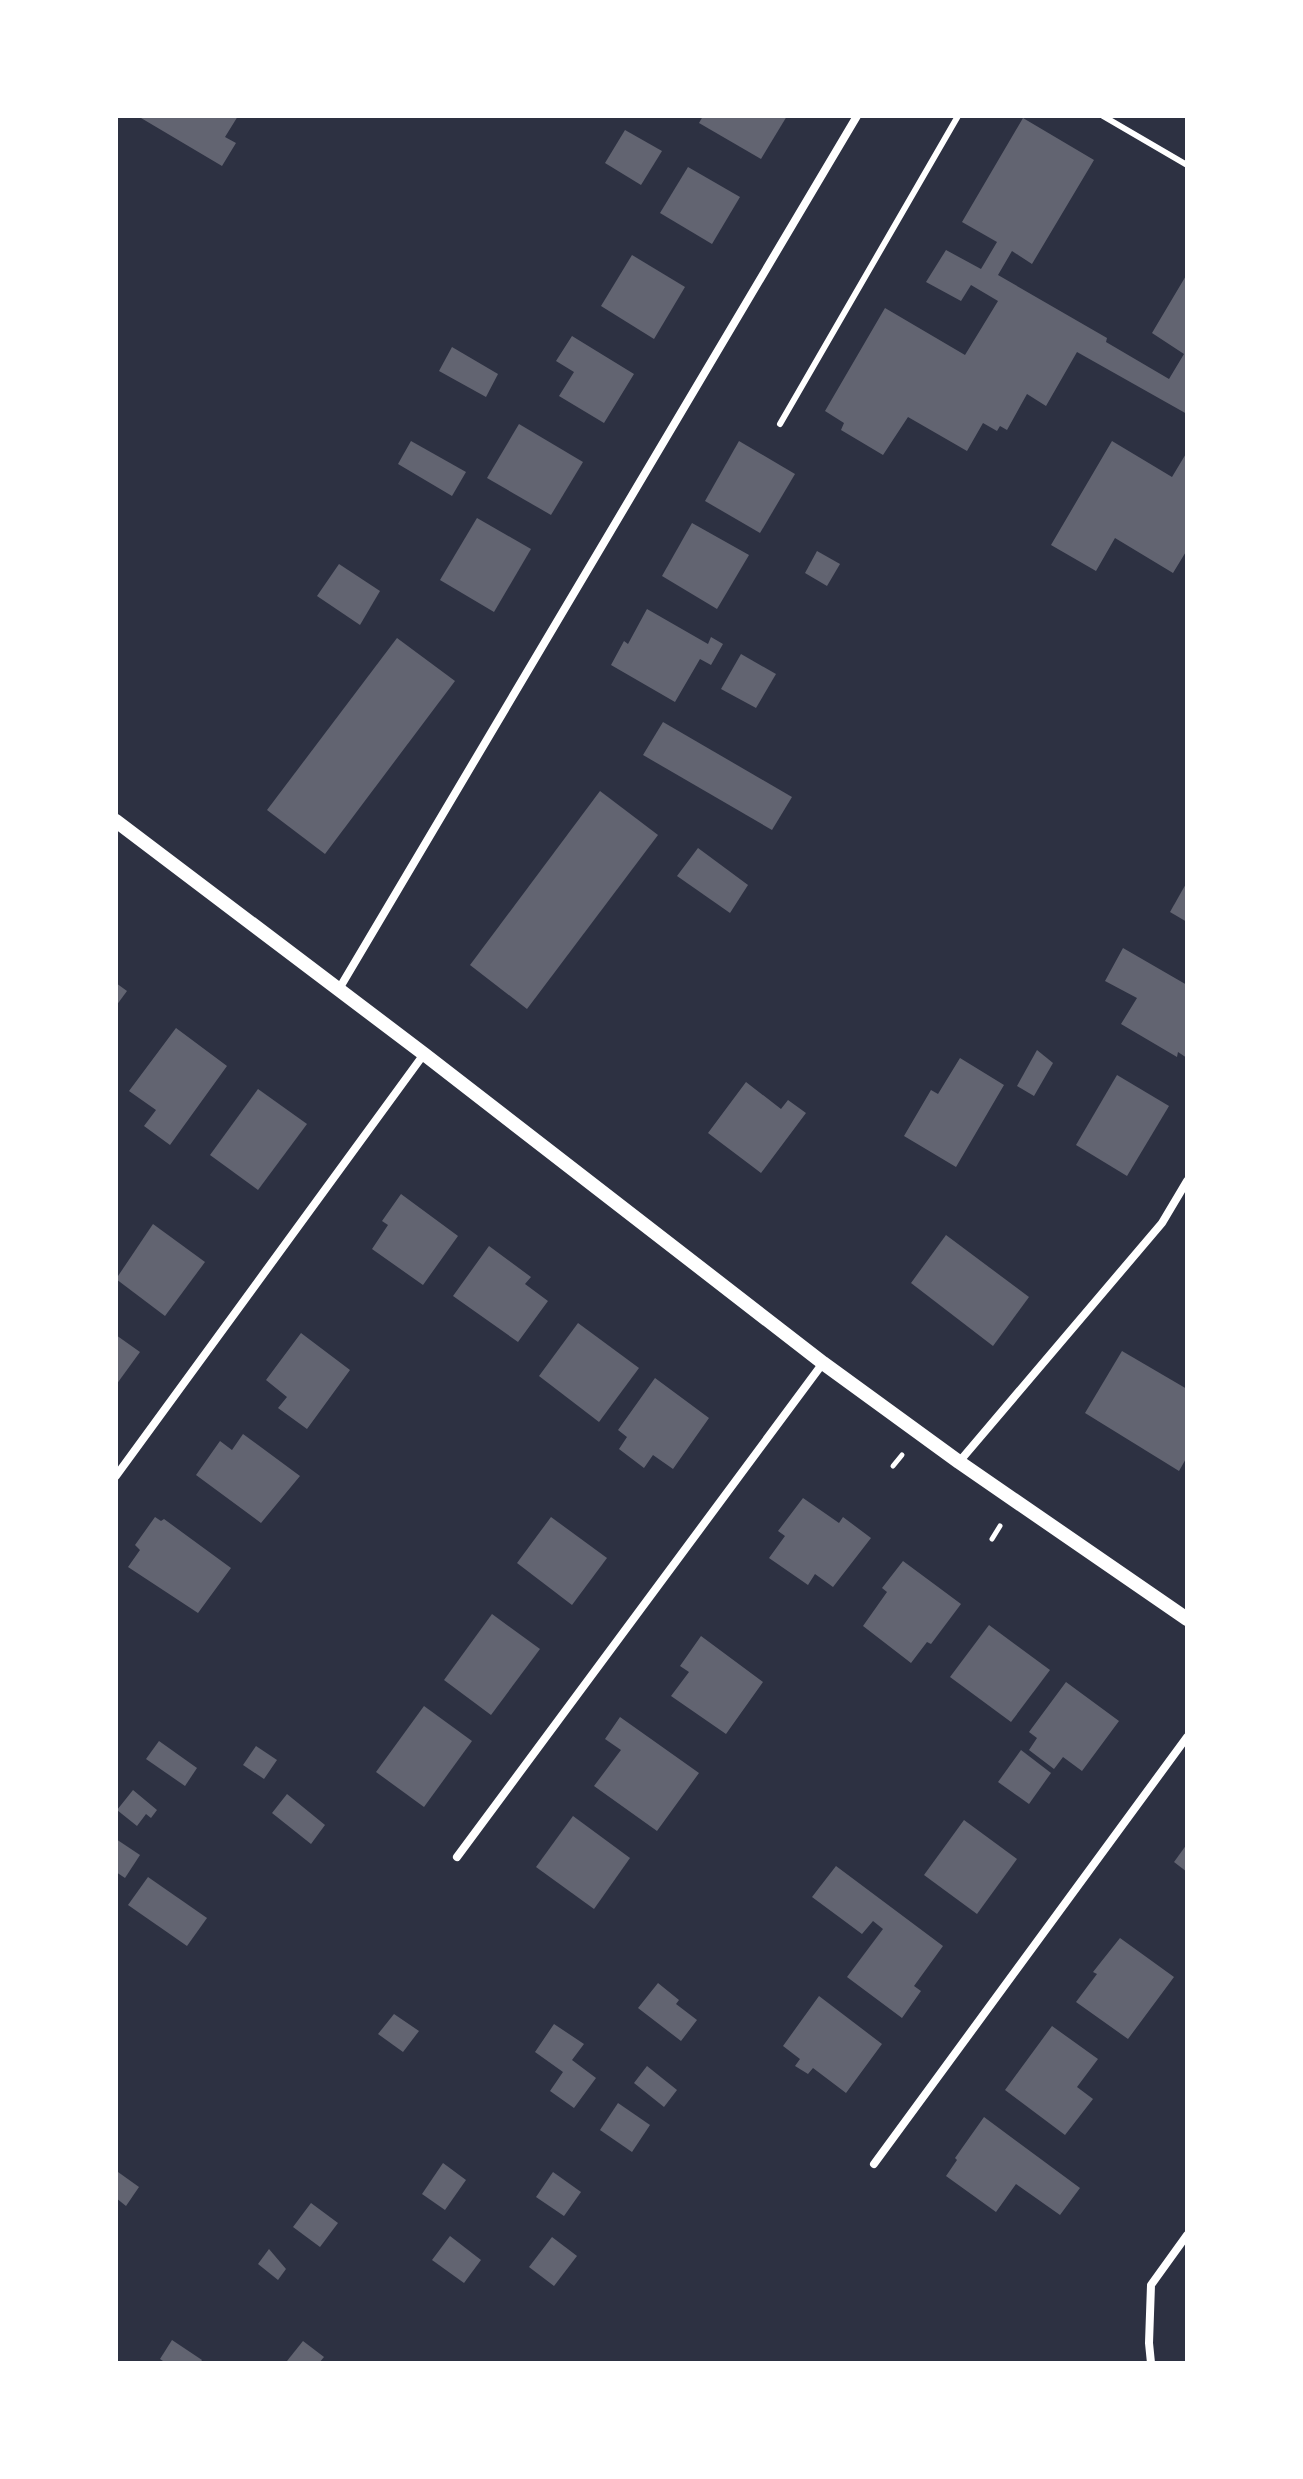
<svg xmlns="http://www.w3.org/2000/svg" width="1303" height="2479" font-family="'Public Sans',sans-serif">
	<rect width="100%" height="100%" fill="#2d3142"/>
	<!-- building -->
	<g fill="#626471">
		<path d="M142 116H238L225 137 236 143 222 166 141 118Z"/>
		<path d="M703 116H787L761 159 699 123Z"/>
		<path d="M1023 118 1094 160 1032 264 1012 251 998 275 1107 338 1106 342 1169 379 1184 354 1152 333 1187 274V414L1077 352 1046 406 1027 394 1007 430 1000 426 997 431 983 423 967 451 908 417 883 455 841 430 844 423 825 411 885 308 965 355 998 301 971 285 961 301 926 282 946 250 981 269 997 242 962 222Z"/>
		<path d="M625 130 662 151 641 185 605 163Z"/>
		<path d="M688 167 740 197 712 244 660 213Z"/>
		<path d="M632 255 685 287 654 339 601 306Z"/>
		<path d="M572 336 634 374 604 423 559 396 574 372 556 361Z"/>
		<path d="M452 347 498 374 486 397 439 371Z"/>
		<path d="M519 424 583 462 551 515 487 478Z"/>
		<path d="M411 441 466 472 452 496 398 464Z"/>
		<path d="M739 441 795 474 760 533 705 501Z"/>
		<path d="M1112 441 1172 477 1187 452V550L1173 573 1115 538 1096 571 1051 545Z"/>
		<path d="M477 518 531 549 494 612 440 580Z"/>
		<path d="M692 523 749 555 717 609 662 576Z"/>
		<path d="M817 551 840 564 827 586 805 573Z"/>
		<path d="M339 564 380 591 360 625 317 596Z"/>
		<path d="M647 609 708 644 711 637 723 644 711 665 700 659 675 702 611 665 624 641 628 644Z"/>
		<path d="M397 638 455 681 325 854 267 810Z"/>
		<path d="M741 654 776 674 756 708 721 689Z"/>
		<path d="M663 722 792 797 772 830 643 755Z"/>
		<path d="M600 791 658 835 527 1009 470 965Z"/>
		<path d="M698 848 748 885 730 913 677 876Z"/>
		<path d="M1187 882V922L1170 912Z"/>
		<path d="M1123 948 1187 985V1058L1178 1052 1177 1057 1121 1024 1137 998 1105 981Z"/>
		<path d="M116 983 127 991 116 1006Z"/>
		<path d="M176 1028 227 1066 170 1145 144 1126 156 1110 129 1091Z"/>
		<path d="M1037 1050 1053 1063 1034 1096 1017 1086Z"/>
		<path d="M960 1058 1004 1085 956 1167 904 1136 931 1090 938 1094Z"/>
		<path d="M1117 1075 1169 1106 1127 1176 1076 1145Z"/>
		<path d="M746 1082 781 1109 788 1100 806 1113 761 1173 708 1133Z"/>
		<path d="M258 1089 307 1124 258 1190 210 1155Z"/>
		<path d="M401 1194 458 1236 423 1285 372 1249 388 1225 382 1221Z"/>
		<path d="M153 1224 205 1262 165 1316 116 1279Z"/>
		<path d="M946 1235 1029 1297 993 1346 911 1283Z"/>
		<path d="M489 1246 531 1277 525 1284 548 1301 518 1342 453 1296Z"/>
		<path d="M578 1323 639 1368 599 1422 539 1376Z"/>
		<path d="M301 1333 350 1370 307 1429 278 1408 287 1397 266 1380Z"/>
		<path d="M116 1335 140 1352 116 1385Z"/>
		<path d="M1122 1351 1187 1389V1457L1179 1471 1085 1413Z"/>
		<path d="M655 1378 709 1418 673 1469 653 1455 644 1468 619 1449 627 1437 618 1430Z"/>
		<path d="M243 1434 300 1476 261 1523 196 1475 220 1441 232 1450Z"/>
		<path d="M803 1498 839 1523 843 1517 871 1538 833 1587 815 1574 808 1585 769 1558 785 1536 778 1531Z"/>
		<path d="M155 1517 161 1521 164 1519 231 1568 198 1613 128 1567 140 1550 135 1545Z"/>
		<path d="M551 1517 607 1558 572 1605 517 1563Z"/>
		<path d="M903 1561 961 1604 931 1644 927 1642 911 1663 863 1626 887 1592 882 1588Z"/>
		<path d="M492 1614 540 1649 491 1715 444 1680Z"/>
		<path d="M989 1625 1050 1670 1011 1722 950 1677Z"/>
		<path d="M701 1636 763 1682 726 1734 671 1696 689 1672 680 1666Z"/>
		<path d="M1066 1682 1119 1721 1082 1771 1063 1757 1054 1769 1029 1750 1037 1738 1029 1732Z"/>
		<path d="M424 1706 472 1741 424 1807 376 1772Z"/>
		<path d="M620 1717 699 1773 657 1831 594 1786 621 1750 605 1739Z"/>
		<path d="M159 1741 197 1768 185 1786 146 1759Z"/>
		<path d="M256 1746 277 1760 264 1779 243 1765Z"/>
		<path d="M1021 1750 1051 1773 1029 1804 998 1782Z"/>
		<path d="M133 1790 157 1810 151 1818 146 1814 137 1826 117 1810Z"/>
		<path d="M287 1794 325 1825 311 1844 272 1813Z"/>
		<path d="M573 1816 630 1858 594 1909 536 1867Z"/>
		<path d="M964 1820 1017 1859 977 1914 924 1875Z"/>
		<path d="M116 1839 140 1855 125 1878 116 1872Z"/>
		<path d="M1187 1844V1872L1174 1862Z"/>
		<path d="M836 1866 943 1946 914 1986 921 1991 902 2018 847 1977 883 1929 873 1921 862 1934 812 1897Z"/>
		<path d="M148 1877 207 1918 187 1946 128 1905Z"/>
		<path d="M1120 1938 1174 1977 1128 2039 1076 2002 1097 1974 1093 1972Z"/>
		<path d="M658 1983 679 2000 676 2004 697 2020 681 2041 638 2008Z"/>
		<path d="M819 1996 882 2044 846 2093 813 2068 808 2074 795 2066 800 2059 783 2046Z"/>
		<path d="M394 2014 419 2031 403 2052 378 2034Z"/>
		<path d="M554 2024 584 2044 572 2060 596 2078 574 2108 550 2091 563 2072 535 2052Z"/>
		<path d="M1052 2026 1098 2059 1077 2087 1093 2099 1065 2135 1005 2090Z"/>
		<path d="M647 2066 677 2090 664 2107 634 2083Z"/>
		<path d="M618 2103 650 2125 632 2152 600 2130Z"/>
		<path d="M984 2117 1080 2188 1060 2215 1016 2184 996 2212 946 2176 957 2160 955 2158Z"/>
		<path d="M443 2163 466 2180 445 2210 422 2194Z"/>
		<path d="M118 2172 139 2187 126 2206 116 2198Z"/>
		<path d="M553 2172 581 2192 564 2216 536 2197Z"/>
		<path d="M311 2203 338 2223 320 2247 293 2227Z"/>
		<path d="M450 2236 481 2260 464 2283 432 2260Z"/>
		<path d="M552 2237 577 2256 554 2286 529 2267Z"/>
		<path d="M269 2249 286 2269 278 2280 258 2264Z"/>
		<path d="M172 2340 202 2360 200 2363H166L160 2359Z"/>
		<path d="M303 2341 324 2357 319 2363 287 2361Z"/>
	</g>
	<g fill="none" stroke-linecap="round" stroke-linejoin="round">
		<!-- path -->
		<g stroke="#fff" stroke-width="5">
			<path d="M893 1466 902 1455"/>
			<path d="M992 1539 1000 1526"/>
		</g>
		<!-- service -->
		<g stroke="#fff" stroke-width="6">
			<path d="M1103 116 1187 165"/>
			<path d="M780 424 958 116"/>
		</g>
		<!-- minor -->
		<g stroke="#fff" stroke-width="8">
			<path d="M339 989 857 116"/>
			<path d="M959 1462 1162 1223 1187 1181"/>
			<path d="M116 1476 424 1054"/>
			<path d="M457 1857 823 1363"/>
			<path d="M874 2164 1187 1737"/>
			<path d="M1151 2363 1149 2343 1151 2285 1187 2235"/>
		</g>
		<!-- tertiary -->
		<path stroke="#fff" stroke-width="14" d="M116 821 424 1054 823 1363 959 1462 1187 1619"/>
	</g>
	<!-- border -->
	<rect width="1303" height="2479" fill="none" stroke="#ffffff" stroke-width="236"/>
</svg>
